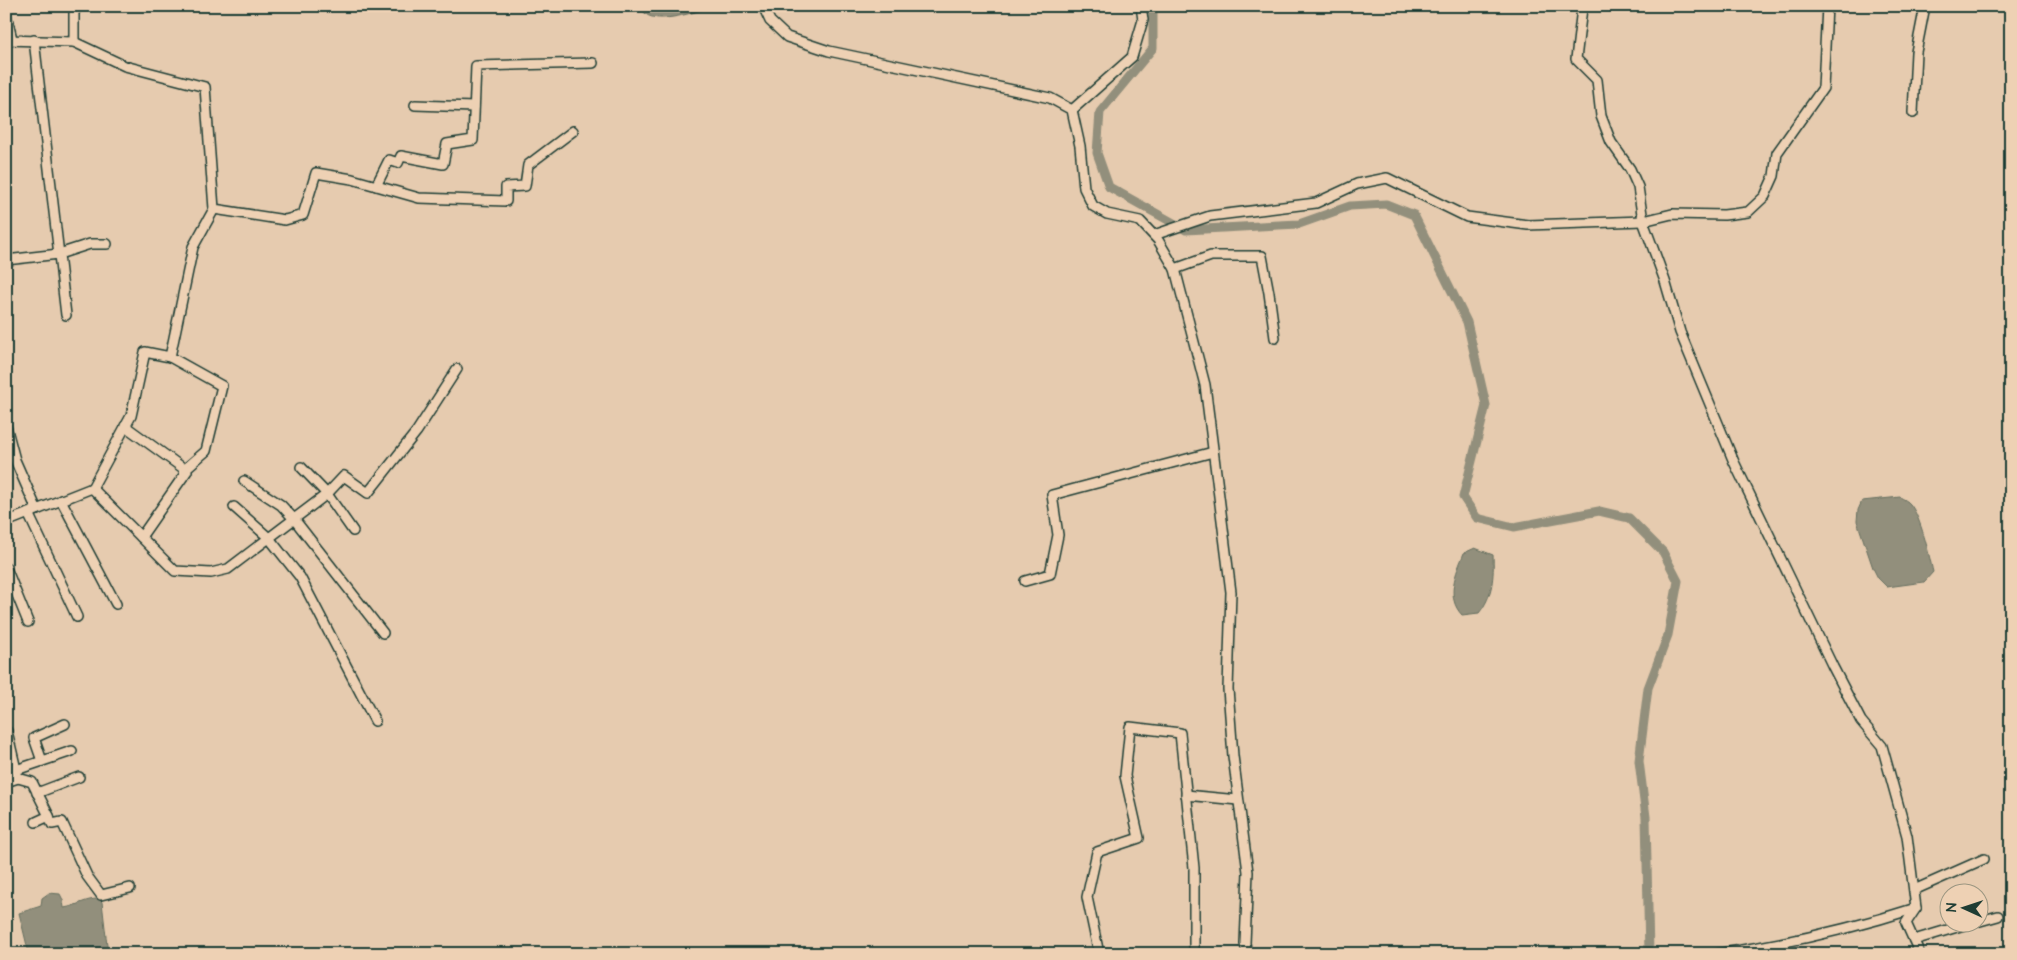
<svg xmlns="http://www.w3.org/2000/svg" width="2017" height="960" font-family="'Architects Daughter',sans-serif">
	<rect width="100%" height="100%" fill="#e6cbaf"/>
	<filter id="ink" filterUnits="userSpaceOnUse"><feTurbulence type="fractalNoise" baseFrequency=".02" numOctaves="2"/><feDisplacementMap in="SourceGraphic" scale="10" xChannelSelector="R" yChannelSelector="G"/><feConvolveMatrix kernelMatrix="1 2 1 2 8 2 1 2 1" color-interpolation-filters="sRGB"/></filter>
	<g filter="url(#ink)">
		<!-- water -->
		<g fill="#928f7b" stroke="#646e5f">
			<path d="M641 6H716C699 10 646 31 641 6Z"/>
			<path d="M1900 497C1903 499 1908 501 1910 504 1921 517 1929 555 1933 572L1924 582 1887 587 1878 578 1873 568 1857 521 1858 510 1862 501Z"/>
			<path d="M1475 548 1493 555C1494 576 1493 596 1479 613L1462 615C1445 597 1456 573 1464 553Z"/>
			<path d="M49 893 60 894 63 900 64 908C77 906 85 899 98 899L102 902 108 954H29L19 913 41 906 42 898Z"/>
		</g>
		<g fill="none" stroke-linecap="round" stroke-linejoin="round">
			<!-- canal -->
			<path stroke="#928f7b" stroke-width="9" d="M1153 6V48L1100 112 1097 153 1109 187 1186 230 1299 224 1350 206 1386 204 1414 215 1467 322 1486 405 1463 497 1477 518 1514 527 1599 511 1629 518 1663 552 1678 581 1668 635 1648 688 1639 761 1646 817 1649 954"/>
			<defs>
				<g id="minor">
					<path d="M763 6 770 21 787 37 829 51 1050 98 1072 110 1080 146 1084 188 1093 206 1107 214 1140 221 1158 240 1175 269 1205 385 1231 592 1228 689 1233 756 1248 872 1245 943 1247 954"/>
					<path d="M1582 8 1576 59 1597 80 1601 116 1611 142 1630 169 1638 187 1643 221 1665 281 1680 332 1734 462 1833 667 1861 721 1882 746 1907 836 1916 908C1851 929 1785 944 1717 954"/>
					<path d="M6 14 12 39"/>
					<path d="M6 40 74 42 125 66 205 87 214 209 285 220 303 215 316 173 352 179 419 198 506 201V187L525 186 528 165 573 131"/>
					<path d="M34 40 66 315"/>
					<path d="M74 42V13L77 6"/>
					<path d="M415 105 474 107"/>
					<path d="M1072 110 1132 57 1143 20 1141 6"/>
					<path d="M1913 113 1916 52 1925 6"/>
					<path d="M376 186 389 160 398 163 401 156 443 164 447 144 473 140 476 66 593 63"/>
					<path d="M1154 235 1210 216 1316 203 1357 184 1387 178 1467 217 1528 225 1643 221 1672 214 1724 215 1748 212 1765 196 1774 176 1777 153 1823 88 1827 6"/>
					<path d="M6 260 59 254 90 244H107"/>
					<path d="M1175 269 1211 256H1262L1269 293 1275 338"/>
					<path d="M170 357 222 386 206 451 184 470"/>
					<path d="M6 426 15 460 37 510"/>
					<path d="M125 426 187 471 141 537"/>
					<path d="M301 467 327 494 353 531"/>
					<path d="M244 481 281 505 294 519 383 633"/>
					<path d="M92 488 131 416 145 352 170 357 193 247 214 209"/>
					<path d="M61 500 116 604"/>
					<path d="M234 507 269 538 300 577 375 721"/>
					<path d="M28 513 77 617"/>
					<path d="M6 522 92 488 175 571 211 573 228 569 327 494 344 476 368 493 417 431 457 369"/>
					<path d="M6 568 28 622"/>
					<path d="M1025 581 1050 574 1058 535 1052 495 1213 452"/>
					<path d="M42 761 34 738 65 724"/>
					<path d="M16 770 72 751"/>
					<path d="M18 778 32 782 49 816 36 822"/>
					<path d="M6 782 18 778 7 731"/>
					<path d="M37 793 79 777"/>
					<path d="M1186 795 1238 800"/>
					<path d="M49 816 52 824 62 822 87 876 101 895 130 888"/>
					<path d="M1914 890 1984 859"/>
					<path d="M1916 908 1906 923 1920 954"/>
					<path d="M1980 921 1998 916"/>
					<path d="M1914 940 1974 922"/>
					<path d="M1099 954 1087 897 1097 852 1139 838 1125 776 1130 727 1180 733 1194 868V954"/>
				</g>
			</defs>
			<!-- minor casing -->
			<use href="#minor" stroke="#1f3d34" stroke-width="12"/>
			<!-- minor -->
			<use href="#minor" stroke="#eed1b4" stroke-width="9"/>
		</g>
	</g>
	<!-- margin -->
	<rect width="2017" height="960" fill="none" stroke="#eed1b4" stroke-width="25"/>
	<rect x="12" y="12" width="1992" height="935" fill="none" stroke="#1f3d34" stroke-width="2" filter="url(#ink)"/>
	<!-- north arrow -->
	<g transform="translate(1964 908) rotate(273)"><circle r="24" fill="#eed1b4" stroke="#9b9681"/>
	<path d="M0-4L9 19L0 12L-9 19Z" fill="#1f3d34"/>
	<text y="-8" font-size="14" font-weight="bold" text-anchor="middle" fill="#1f3d34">N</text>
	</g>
</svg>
